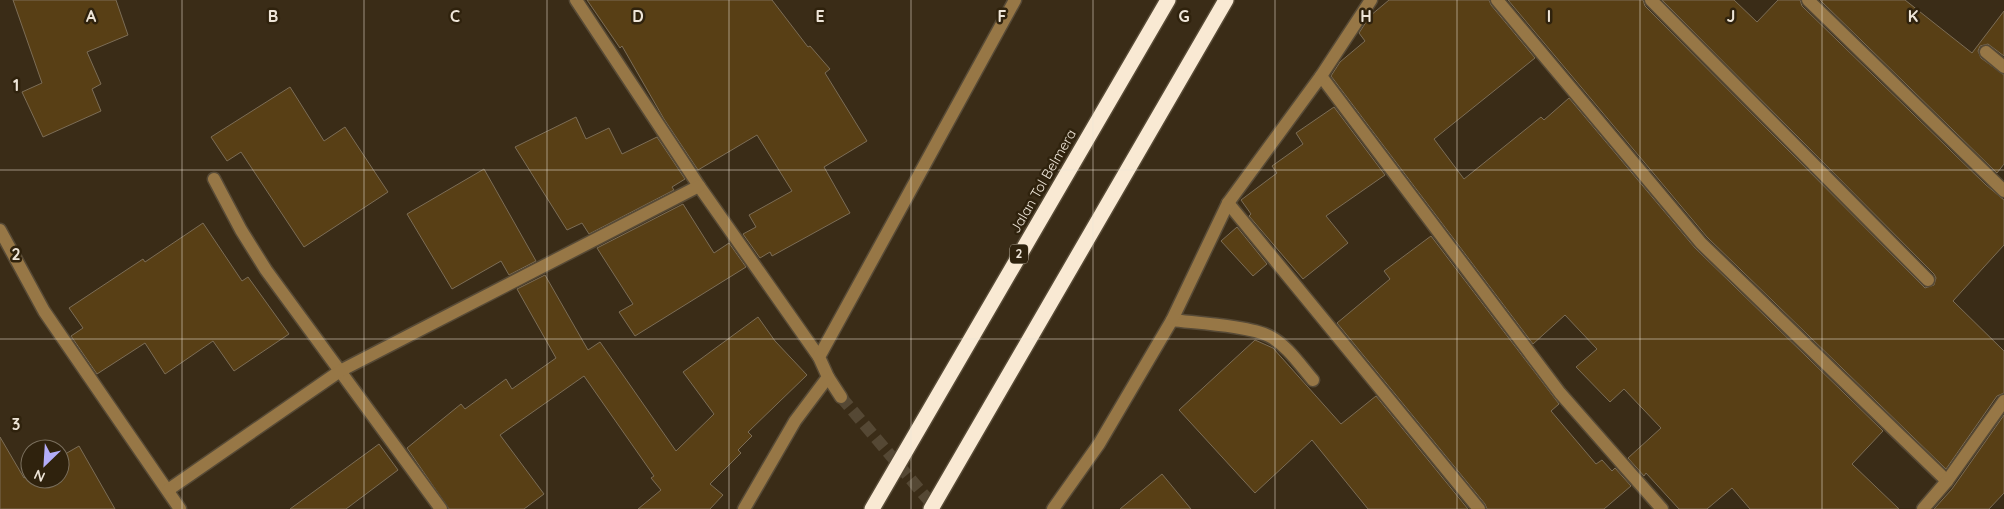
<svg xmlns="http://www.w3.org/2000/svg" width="2004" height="509" font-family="Quicksand,sans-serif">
	<rect width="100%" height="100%" fill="#3a2c17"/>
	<!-- building -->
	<g fill="#583f15" stroke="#7c6d56">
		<path d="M13 0H116L128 35 87 52 101 84 92 89 101 111 43 137 22 92 42 83Z"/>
		<path d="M587 0H772L808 47 810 46 830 69 825 73 867 141 824 167 850 213 772 256 770 252 760 258 743 234 756 227 749 215 792 191 757 135 698 170 664 119 622 46 620 48Z"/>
		<path d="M1389 0H1489L1491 5 1535 58 1434 139 1464 179 1541 117 1544 120 1569 98 1695 248 1883 431 1852 464 1899 509H1750L1732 488 1707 509H1679L1646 473 1644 476 1628 458 1661 428 1624 389 1610 402 1576 367 1597 349 1565 315 1533 344 1331 76 1340 62 1365 41 1359 33 1370 16Z"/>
		<path d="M1508 0H1643L1645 6 1925 288 1934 285 1936 278 1934 274 1662 0H1734L1757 22 1778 0H1800L1802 6 1986 185 2004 200V245L1953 301 2004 351V393L1997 396 1946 469 1707 237Z"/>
		<path d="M1820 0H1905L1972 53 2004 11V56L1988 44 1980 46 1978 51 1981 58 2004 75V164L1997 173Z"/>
		<path d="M290 87 324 141 345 127 388 192 304 247 241 152 227 161 211 137Z"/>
		<path d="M1334 107 1385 175 1326 216 1348 243 1303 279 1249 216 1251 214 1241 200 1277 173 1272 166 1303 144 1296 133Z"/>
		<path d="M576 117 586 139 609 128 622 154 657 137 685 179 672 187 674 190 589 234 582 223 567 230 515 147Z"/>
		<path d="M484 169 536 261 509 275 501 261 452 289 407 214Z"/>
		<path d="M683 204 714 253 729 243 746 267 635 336 619 312 633 304 597 248Z"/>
		<path d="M203 223 242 281 248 277 289 334 234 371 213 341 165 374 145 343 97 374 71 336 83 328 69 308 143 259 145 262Z"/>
		<path d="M1237 227 1267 264 1253 276 1221 241Z"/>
		<path d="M1431 236 1559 404 1551 411 1596 464 1602 460 1612 471 1615 468 1631 486 1604 509H1487L1485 504 1337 323 1390 279 1384 271Z"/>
		<path d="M545 275 588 350 600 342 676 451 714 414 683 372 758 317 775 341 807 375 748 432 752 436 738 450 741 453 710 484 723 495 710 509H638L661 490 651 478 654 476 584 376 500 435 544 494 524 509H449L407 448 461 404 465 409 506 379 512 389 556 358 517 289Z"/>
		<path d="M1255 340 1273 348 1341 424 1376 396 1468 509H1368L1312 440 1255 493 1179 410Z"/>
		<path d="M2004 415V493L1989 509H1934L1952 489Z"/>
		<path d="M0 437 24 478 30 474V479H60V457L79 446 115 509H0Z"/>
		<path d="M379 444 398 470 346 509H290Z"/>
		<path d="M1162 474 1191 509H1120Z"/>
	</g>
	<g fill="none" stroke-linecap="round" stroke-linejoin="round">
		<!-- minor-tunnel -->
		<path stroke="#554834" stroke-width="12" stroke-dasharray="12 6" stroke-linecap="butt" d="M841 397 936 509"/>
		<defs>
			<g id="minor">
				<path d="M576 0 699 186 819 357"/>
				<path d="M1497 0 1701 243 1947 481"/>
				<path d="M1651 0 1928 280"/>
				<path d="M1808 0 2004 191"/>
				<path d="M1986 52 2004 67"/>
				<path d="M1321 76 1560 393 1662 509"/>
				<path d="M214 179 241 230 266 270 441 509"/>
				<path d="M1228 203 1479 509"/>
				<path d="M0 230 44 311 180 509"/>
				<path d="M1172 320C1196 323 1250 326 1269 336 1287 345 1300 365 1313 380"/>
				<path d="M828 377 841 397"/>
				<path d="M168 490 340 371 699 186"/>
				<path d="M744 509 795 421 828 377 819 357 1015 0"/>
				<path d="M1053 509 1099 444 1172 320 1228 203 1321 76 1371 0"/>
				<path d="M1923 509 1947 481 2004 401"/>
			</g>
			<g id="highway">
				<path d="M872 509 1168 0"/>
				<path d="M931 509 1226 0"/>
			</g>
		</defs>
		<!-- minor casing -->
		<use href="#minor" stroke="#574a36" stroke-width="15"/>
		<!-- highway casing -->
		<use href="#highway" stroke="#574a36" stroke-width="18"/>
		<!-- minor -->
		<use href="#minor" stroke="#977746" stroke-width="12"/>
		<!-- highway -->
		<use href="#highway" stroke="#f9e9d3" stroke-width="15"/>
	</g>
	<!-- grid -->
	<path fill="none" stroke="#eee5d8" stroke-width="1" stroke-opacity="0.55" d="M182 0V509M364 0V509M547 0V509M729 0V509M911 0V509M1093 0V509M1275 0V509M1457 0V509M1640 0V509M1822 0V509M0 170H2004M0 339H2004"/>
	<g text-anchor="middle" stroke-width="5" stroke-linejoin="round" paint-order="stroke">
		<!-- shield labels -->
		<rect fill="#2f220d" stroke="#b5aa9b" stroke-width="1" x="1010" y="244.5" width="18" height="19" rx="4"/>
		<g font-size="12" font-weight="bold" fill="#eee5d8">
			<text x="1019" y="258">2</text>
		</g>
		<!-- street labels -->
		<g font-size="14" fill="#eee5d8" stroke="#2f220d">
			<text transform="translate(1043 181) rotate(-60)" y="5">Jalan Tol Belmera</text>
		</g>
	</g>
	<g font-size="16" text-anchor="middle" font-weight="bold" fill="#eee5d8" stroke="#2f220d" stroke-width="5" stroke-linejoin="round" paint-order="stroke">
		<text x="91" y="22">A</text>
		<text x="273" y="22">B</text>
		<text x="455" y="22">C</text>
		<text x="638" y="22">D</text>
		<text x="820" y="22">E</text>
		<text x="1002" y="22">F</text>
		<text x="1184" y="22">G</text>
		<text x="1366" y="22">H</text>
		<text x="1549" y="22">I</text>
		<text x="1731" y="22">J</text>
		<text x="1913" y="22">K</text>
		<text x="16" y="91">1</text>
		<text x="16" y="260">2</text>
		<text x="16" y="430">3</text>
	</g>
	<!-- north arrow -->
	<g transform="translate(45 464) rotate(205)"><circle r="24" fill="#2f220d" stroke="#7b705e"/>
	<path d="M0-4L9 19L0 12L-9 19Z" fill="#b3adf9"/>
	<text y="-8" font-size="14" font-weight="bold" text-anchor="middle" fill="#eee5d8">N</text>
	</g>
</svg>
